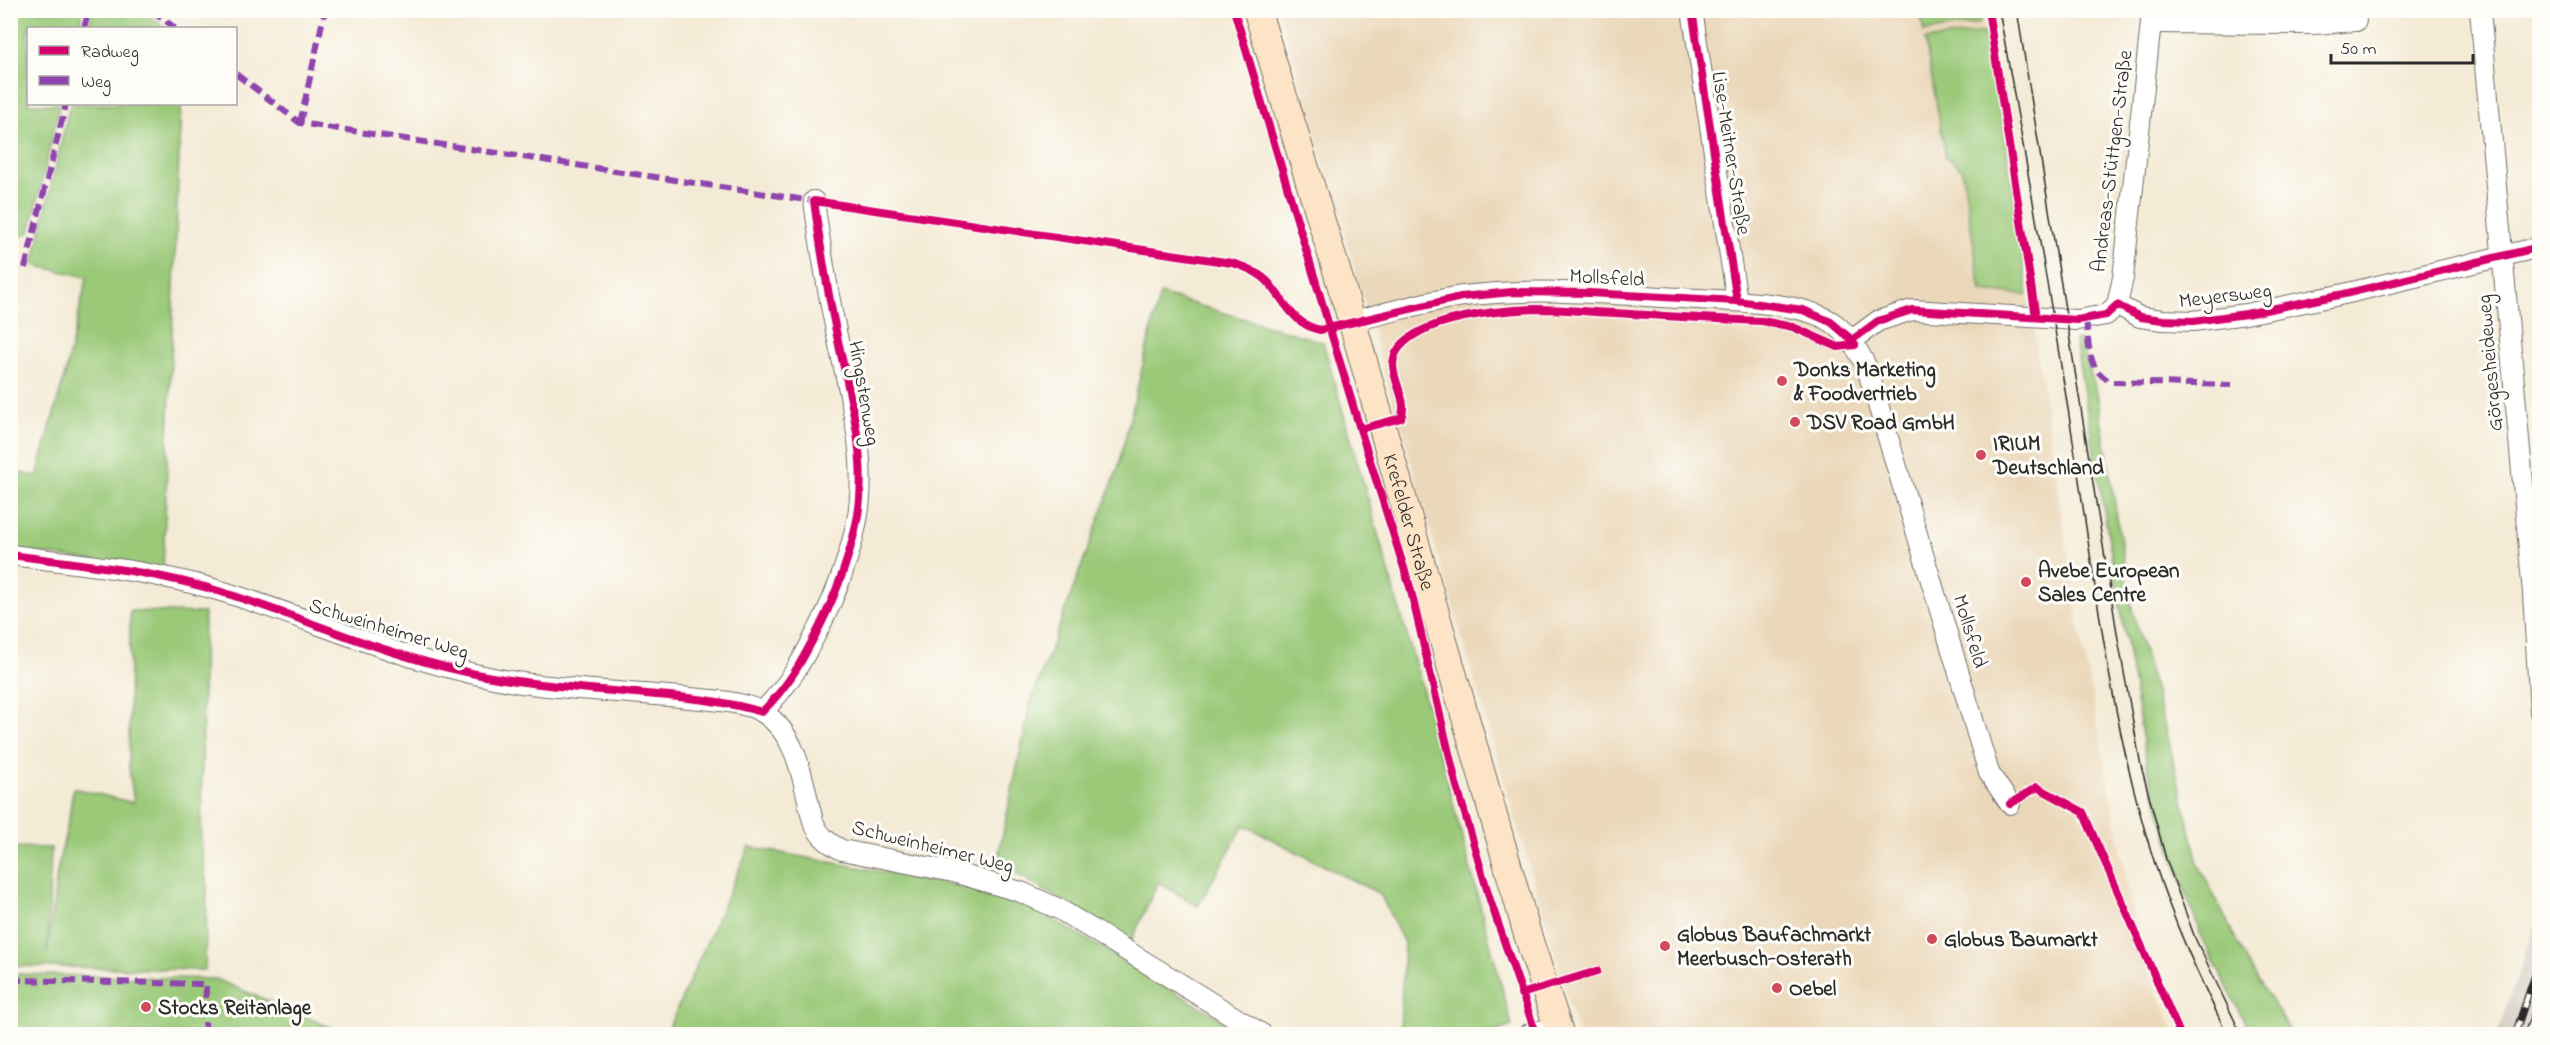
<svg xmlns="http://www.w3.org/2000/svg" width="2550" height="1045" font-family="'Indie Flower',sans-serif">
	<rect width="100%" height="100%" fill="#fdfcf7"/>
	<filter id="ink" filterUnits="userSpaceOnUse"><feTurbulence type="fractalNoise" baseFrequency=".0167" numOctaves="2"/><feDisplacementMap in="SourceGraphic" scale="12" xChannelSelector="R" yChannelSelector="G"/><feConvolveMatrix kernelMatrix="1 2 1 2 8 2 1 2 1" color-interpolation-filters="sRGB"/></filter>
	<filter id="wash" filterUnits="userSpaceOnUse"><feTurbulence type="fractalNoise" baseFrequency=".008" numOctaves="4" result="noise"/><feDisplacementMap in="SourceGraphic" scale="24" xChannelSelector="R" yChannelSelector="G"/><feGaussianBlur stdDeviation="1.35" result="paint"/><feColorMatrix in="noise" values="0 0 0 0 0 0 0 0 0 0 0 0 0 0 0 0 0 1.4 0 .05"/><feComposite in="paint" operator="in"/></filter>
	<g filter="url(#wash)">
		<rect width="100%" height="100%" fill="#f4ebd6"/>
		<!-- built -->
		<path fill="#ebd8ba" d="M1279 11H1979L2000 107 2078 621 2140 952 2176 1034H1578Z"/>
		<!-- industrial -->
		<path fill="#cbc3b8" d="M2539 916 2540 1029 2538 1034H2497Z"/>
		<!-- green -->
		<g fill="#9ac978" stroke="#627a52" stroke-width="1.5">
			<path d="M11 10 83 11 78 28H28V104H60L30 232 11 240Z"/>
			<path d="M95 10 143 11 167 28H88L91 15Z"/>
			<path d="M1920 11H1979L1981 23 1924 32Z"/>
			<path d="M1983 32 2000 107 2028 295 1981 291 1962 169 1946 157 1925 40Z"/>
			<path d="M70 104H181L163 570 11 550V471L37 476 66 370 87 277 33 265Z"/>
			<path d="M1160 294 1323 342 1428 709 1512 1026 1489 1034H1400L1404 943 1380 894 1244 825 1198 906 1158 882 1131 942 997 862 1030 705 1118 468Z"/>
			<path d="M2075 340H2080L2097 393 2131 605 2169 743 2198 863 2248 964 2292 1034H2251L2202 938 2173 857 2147 765Z"/>
			<path d="M130 611 204 613 201 840 207 888 205 970 11 966V847L51 848 47 955 57 872 69 818 73 788 134 803 129 768Z"/>
			<path d="M749 847 974 889 1039 911 1246 1034H666Z"/>
			<path d="M11 974 216 979 346 1034H11Z"/>
		</g>
	</g>
	<g filter="url(#ink)">
		<g fill="none" stroke-linecap="round" stroke-linejoin="round">
			<defs>
				<g id="street">
					<path d="M1692 10 1737 301"/>
					<path d="M2480 10 2533 593 2540 712"/>
					<path d="M2151 23 2314 24 2356 21"/>
					<path d="M2117 305 2123 278 2151 23 2150 10"/>
					<path d="M1352 321C1389 313 1426 301 1463 296 1535 287 1608 294 1681 298 1722 301 1798 300 1832 322 1849 334 1858 350 1867 368L1989 773 2010 804"/>
					<path d="M1852 340 1878 321 1912 310 2077 320 2106 315 2117 305 2140 317 2163 320 2193 321 2246 314 2344 294 2540 247"/>
					<path d="M10 555C83 564 155 571 224 592 324 623 418 668 522 683 574 690 628 692 680 697 704 700 743 700 764 713 799 736 803 784 813 821 819 836 828 843 842 850L953 872 1021 892 1059 909 1262 1034"/>
					<path d="M762 712C790 684 802 661 820 626 837 592 851 553 858 515 868 454 848 390 836 331 827 288 820 244 814 201"/>
					<path d="M1529 1034 1557 1026"/>
				</g>
				<g id="secondary">
					<path id="s1" d="M1257 10 1352 321 1527 933 1560 1034"/>
				</g>
			</defs>
			<!-- street casing -->
			<use href="#street" stroke="#716e67" stroke-width="22"/>
			<!-- secondary casing -->
			<use href="#secondary" stroke="#716e67" stroke-width="29"/>
			<!-- street -->
			<use href="#street" stroke="#fff" stroke-width="20"/>
			<!-- secondary -->
			<use href="#secondary" stroke="#fee4c6" stroke-width="27"/>
			<!-- tram -->
			<g stroke="#2b2b2b" stroke-width="1.5">
				<path d="M1999 10C2024 150 2049 288 2071 428 2094 572 2110 725 2155 864 2174 924 2200 979 2227 1034"/>
				<path d="M2017 10 2118 639 2141 766 2166 859 2195 938 2241 1034"/>
			</g>
			<defs>
				<g id="rail">
					<path d="M2515 1034 2540 959"/>
					<path d="M2527 1034 2540 996"/>
				</g>
			</defs>
			<!-- rail casing -->
			<use href="#rail" stroke="#2b2b2b" stroke-width="7"/>
			<!-- rail -->
			<use href="#rail" stroke="#fdfcf7" stroke-width="4.5" stroke-dasharray="14" stroke-linecap="butt"/>
			<!-- quiet -->
			<g stroke="#8e44ad" stroke-width="6" stroke-dasharray="12 6" stroke-linecap="butt">
				<path d="M152 10 175 28"/>
				<path d="M84 28 89 10"/>
				<path d="M236 74 300 123 819 202"/>
				<path d="M300 123 325 10"/>
				<path d="M25 268 66 104"/>
				<path d="M2086 320C2089 344 2087 371 2112 382L2232 385"/>
				<path d="M10 980 206 984 205 1034"/>
			</g>
			<defs>
				<g id="cycleway">
					<path d="M1234 10 1360 429 1410 587 1456 783 1490 900 1536 1034"/>
					<path d="M1692 10 1737 301"/>
					<path d="M1988 10 2036 317"/>
					<path d="M1360 429 1401 418C1411 396 1381 371 1399 348 1423 317 1500 310 1537 309 1563 309 1590 312 1615 313 1664 316 1713 319 1762 321L1793 327 1838 347 1855 345"/>
					<path d="M10 555C83 564 155 571 225 593 304 618 380 653 462 671 522 685 584 688 646 694 688 698 722 700 762 712 790 684 802 661 820 626 837 592 851 553 858 515 868 454 848 390 836 331 827 288 820 244 814 201L1232 263C1246 267 1259 272 1269 283 1286 303 1293 324 1320 330L1461 297 1512 292 1589 293 1737 301 1803 310 1831 322 1852 340 1878 321 1912 310 2077 320 2106 315 2117 305 2140 317 2163 320 2193 321 2246 314 2344 294 2540 247"/>
					<path d="M2010 804 2037 787 2083 812 2180 1034"/>
					<path d="M1521 994 1597 971"/>
				</g>
			</defs>
			<!-- cycleway casing -->
			<use href="#cycleway" stroke="#fdfcf7" stroke-width="11"/>
			<!-- cycleway -->
			<use href="#cycleway" stroke="#d6006c" stroke-width="8"/>
		</g>
	</g>
	<!-- markers -->
	<g fill="#d1495b" stroke="#fdfcf7" stroke-width="2">
		<circle cx="1782" cy="381" r="6"/>
		<circle cx="1795" cy="422" r="6"/>
		<circle cx="1981" cy="455" r="6"/>
		<circle cx="2026" cy="582" r="6"/>
		<circle cx="1932" cy="939" r="6"/>
		<circle cx="1665" cy="946" r="6"/>
		<circle cx="1777" cy="988" r="6"/>
		<circle cx="146" cy="1007" r="6"/>
	</g>
	<g text-anchor="middle" stroke-width="6" stroke-linejoin="round" paint-order="stroke">
		<!-- street labels -->
		<g font-size="21" fill="#2b2b2b" stroke="#fdfcf7">
			<text transform="translate(1732 153) rotate(81)" y="7">Lise-Meitner-Straße</text>
			<text transform="translate(2111 161) rotate(-83)" y="7">Andreas-Stüttgen-Straße</text>
			<text transform="translate(1607 277) rotate(3)" y="7">Mollsfeld</text>
			<text transform="translate(2225 295) rotate(-7)" y="7">Meyersweg</text>
			<text transform="translate(2489 363) rotate(-95)" y="7">Görgesheideweg</text>
			<text transform="translate(865 393) rotate(80)" y="7">Hingstenweg</text>
			<text dy="7" stroke="none"><textPath href="#s1" startOffset="534">Krefelder Straße</textPath></text>
			<text transform="translate(389 628) rotate(17)" y="7">Schweinheimer Weg</text>
			<text transform="translate(1971 631) rotate(73)" y="7">Mollsfeld</text>
			<text transform="translate(933 846) rotate(14)" y="7">Schweinheimer Weg</text>
		</g>
		<!-- poi labels -->
		<g font-size="21" font-weight="bold" fill="#2b2b2b" stroke="#fdfcf7" text-anchor="start">
			<text x="1794" y="376">Donks Marketing<tspan x="1794" dy="24">&amp; Foodvertrieb</tspan></text>
			<text x="1807" y="429">DSV Road GmbH</text>
			<text x="1993" y="450">IRIUM<tspan x="1993" dy="24">Deutschland</tspan></text>
			<text x="2038" y="577">Avebe European<tspan x="2038" dy="24">Sales Centre</tspan></text>
			<text x="1677" y="941">Globus Baufachmarkt<tspan x="1677" dy="24">Meerbusch-Osterath</tspan></text>
			<text x="1944" y="946">Globus Baumarkt</text>
			<text x="1789" y="995">Oebel</text>
			<text x="158" y="1014">Stocks Reitanlage</text>
		</g>
	</g>
	<!-- margin -->
	<rect width="2550" height="1045" fill="none" stroke="#fdfcf7" stroke-width="36"/>
	<!-- legend -->
	<rect x="27" y="27" width="210" height="78" fill="#fdfcf7" stroke="#a9a8a5" stroke-width="1.5"/>
	<rect x="39" y="46" width="30" height="9" fill="#d6006c" stroke="#a9a8a5" stroke-width="1.5"/>
	<text x="81" y="57" font-size="18" fill="#2b2b2b">Radweg</text>
	<rect x="39" y="76" width="30" height="9" fill="#8e44ad" stroke="#a9a8a5" stroke-width="1.5"/>
	<text x="81" y="87" font-size="18" fill="#2b2b2b">Weg</text>
	<!-- scale -->
	<path d="M2331 54v9h142v-9" fill="none" stroke="#2b2b2b" stroke-width="3"/>
	<text x="2340" y="54" font-size="18" fill="#2b2b2b" stroke="#fdfcf7" stroke-width="4.5" paint-order="stroke">50 m</text>
</svg>
